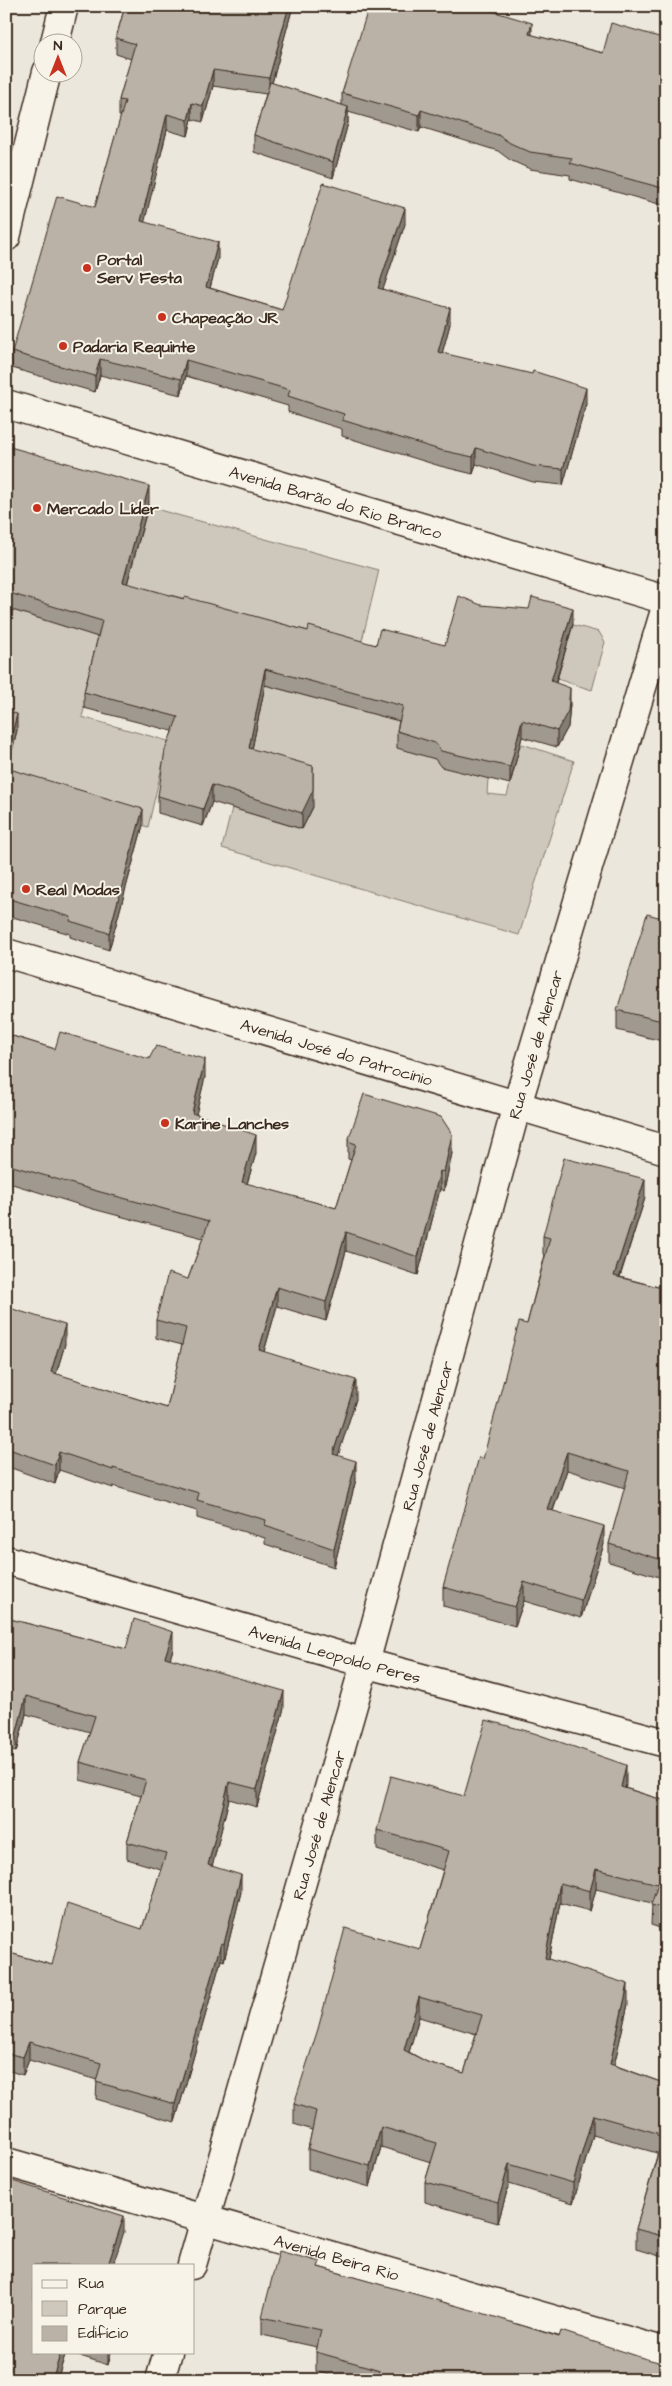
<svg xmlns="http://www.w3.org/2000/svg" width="672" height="2386" font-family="'Architects Daughter',sans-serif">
	<rect width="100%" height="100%" fill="#ece7dc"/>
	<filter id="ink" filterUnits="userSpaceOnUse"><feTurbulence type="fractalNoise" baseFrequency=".02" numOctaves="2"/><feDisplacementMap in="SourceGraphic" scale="10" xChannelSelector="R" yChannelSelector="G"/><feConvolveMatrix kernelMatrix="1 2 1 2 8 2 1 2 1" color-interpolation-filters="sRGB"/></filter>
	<g filter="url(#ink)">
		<!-- green -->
		<g fill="#cec8bc" stroke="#84796d">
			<path d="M148 507 379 570 358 657 120 610Z"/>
			<path d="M6 608 102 638 82 717 168 741 148 827 6 785Z"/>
			<path d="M573 625 599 632 605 642 592 690 557 679Z"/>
			<path d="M265 685 403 722 435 759 488 778 487 794 507 796 515 765 516 742 574 761 519 935 222 848 232 808 301 829 249 764Z"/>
		</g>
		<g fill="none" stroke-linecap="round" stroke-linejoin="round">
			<defs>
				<g id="minor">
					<path d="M55 42 64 6"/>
					<path d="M6 237 47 72"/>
					<path id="s1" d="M6 404 666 600"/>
					<path id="s2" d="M6 953 666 1150"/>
					<path id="s3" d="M6 1560 365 1663 666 1743"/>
					<path id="s4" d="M6 2162 666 2352"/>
					<path id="s5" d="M192 2265 365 1663 517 1105 666 607"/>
					<path d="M160 2380 168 2352"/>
				</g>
			</defs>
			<!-- minor casing -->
			<use href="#minor" stroke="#3b2a1e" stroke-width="31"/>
			<!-- minor -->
			<use href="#minor" stroke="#f7f3e8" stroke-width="28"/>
		</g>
		<!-- wall -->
		<g fill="#a09990" stroke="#3b2a1e" fill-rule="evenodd">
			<path d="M125 6H293L272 83 342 105V93L532 35 603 53 666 39V206L570 179V175L530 169 510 160 498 151 421 127 419 132 348 112V123L333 178 254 152V135L266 94 213 86 203 122 192 119 188 136 167 130 144 222 218 258 210 288 282 310 405 224 383 289 450 324 442 353 586 404 563 485 533 482 476 464 473 474 440 466 342 436V429L288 412V406L186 376 181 395 100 375 95 392 12 368V352L95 207 121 116H119V100L131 59 116 54V38Z"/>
			<path d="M6 449 149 502 127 584 308 631 376 645H445L481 605 573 624 556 683 570 704 568 727 557 747 522 737 510 784 441 767 435 759 397 748V731L399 721 265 685 252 749 313 807 302 829 212 802 203 826 158 813V796L172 731 84 708V692L98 637 6 608Z"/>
			<path d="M6 711 17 730 8 768 143 825 109 950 70 937V934L6 915Z"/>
			<path d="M666 919V1042L617 1030V1010Z"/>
			<path d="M6 1034 55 1049 205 1077 196 1114 256 1153 247 1184 336 1208 351 1160 348 1159V1141L452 1153 444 1191 440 1189 418 1275 346 1251 326 1321 277 1306 264 1352 356 1399 338 1455 356 1479 334 1567 265 1544V1538L197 1518V1511L113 1486V1488L59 1470 55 1484 6 1466V1307L65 1344 56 1374 167 1408 182 1345 156 1338V1320L188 1279 203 1238 93 1209 6 1182Z"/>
			<path d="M645 1198 620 1277 666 1289V1579L609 1562V1544L625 1488 567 1470 553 1511 604 1544 581 1618 524 1601 515 1626 443 1606V1587L527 1324 545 1255 543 1254V1236Z"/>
			<path d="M6 1618 126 1649H173L170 1659 284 1708 257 1807 229 1799 212 1867 241 1892 224 1961 221 1960 175 2122 96 2099 97 2080 29 2060 23 2075 6 2070V1952L52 1965 142 1929 161 1869 127 1859V1842L141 1796 80 1780V1762L90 1732 26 1714 16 1752 6 1749Z"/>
			<path d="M626 1785 625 1788 666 1801V1930L651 1925 652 1903 596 1889 590 1911 560 1903 549 1959 628 2004 614 2065 666 2084V2258L636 2249V2229L657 2156V2153L593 2135 573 2203 509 2184 498 2223 425 2202V2182L431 2162 381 2147 370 2187 308 2169V2149L312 2130 294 2124V2104L420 1949 443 1870 377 1850V1830L464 1796ZM419 2017 476 2034 464 2073 427 2062 409 2052Z"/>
			<path d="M6 2179 124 2232 34 2352H66L57 2380H6Z"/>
			<path d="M320 2268 666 2380H347L316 2371V2352L317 2347 262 2335V2317Z"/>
			<path d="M68 2352H111L108 2365Z"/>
		</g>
		<!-- shaded-wall -->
		<g fill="#827d75" stroke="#3b2a1e">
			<path d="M7 6H14L6 30V9Z"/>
			<path d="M289 6H293L269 94V78Z"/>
			<path d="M532 23V40L529 34Z"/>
			<path d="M213 70V86L203 122V106Z"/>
			<path d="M192 103V119L188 136V120Z"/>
			<path d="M348 107V123L333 178V162Z"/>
			<path d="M421 110V127L419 132V115Z"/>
			<path d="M167 114V130L141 237V221Z"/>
			<path d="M405 208V224L378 304V288Z"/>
			<path d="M218 242V258L206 303V287Z"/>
			<path d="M450 308V324L438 369V352Z"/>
			<path d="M100 359V375L95 392V376Z"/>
			<path d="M186 360V376L181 395V379Z"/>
			<path d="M586 388V404L563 485V469Z"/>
			<path d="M476 448V464L473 474V457Z"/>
			<path d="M149 486V502L123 599V582Z"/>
			<path d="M573 608V624L551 698V681Z"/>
			<path d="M265 669V685L249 764V748Z"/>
			<path d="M570 688V704L568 727 557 747V731Z"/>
			<path d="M17 714V730L6 774V757Z"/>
			<path d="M522 720V737L510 784V767Z"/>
			<path d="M313 766V807L302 829V813Z"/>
			<path d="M212 785V802L203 826V809Z"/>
			<path d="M143 809V825L109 950V933Z"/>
			<path d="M205 1059V1077L192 1131V1113Z"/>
			<path d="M452 1134V1153L444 1191V1172Z"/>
			<path d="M256 1135V1153L242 1201V1182Z"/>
			<path d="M440 1171V1189L418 1275V1257Z"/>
			<path d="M645 1179V1198L614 1294V1276Z"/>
			<path d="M346 1232V1251L326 1321V1302Z"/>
			<path d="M277 1287V1306L259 1369V1350Z"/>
			<path d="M65 1325V1344L51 1391V1372Z"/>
			<path d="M356 1380V1399L333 1472V1454Z"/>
			<path d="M59 1452V1470L55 1484V1465Z"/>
			<path d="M567 1452V1470L547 1527V1509Z"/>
			<path d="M356 1461V1479L334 1567V1549Z"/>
			<path d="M604 1526V1544L581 1618V1600Z"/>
			<path d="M524 1582V1601L515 1626V1607Z"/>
			<path d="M173 1632V1649L165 1675V1657Z"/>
			<path d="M284 1691V1708L257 1807V1789Z"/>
			<path d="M26 1696V1714L16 1752V1735Z"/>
			<path d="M626 1765V1785L621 1807V1787Z"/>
			<path d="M229 1782V1799L208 1883V1865Z"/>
			<path d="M596 1869V1889L590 1911V1891Z"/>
			<path d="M241 1875V1892L224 1961V1944Z"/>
			<path d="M560 1883V1903L545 1978V1958Z"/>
			<path d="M221 1943V1960L175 2122V2104Z"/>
			<path d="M628 1984V2004L610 2084V2064Z"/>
			<path d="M419 1997V2017L404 2070V2050Z"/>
			<path d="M29 2042V2060L23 2075V2057Z"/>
			<path d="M593 2115V2135L573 2203V2183Z"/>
			<path d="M381 2127V2147L370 2187V2166Z"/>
			<path d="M509 2164V2184L498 2223V2202Z"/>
			<path d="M124 2216V2232L113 2265H108Z"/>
			<path d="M61 2352H66L57 2380H52Z"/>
			<path d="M108 2352H111L108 2365Z"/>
		</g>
		<!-- building -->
		<g fill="#bab2a7" stroke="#3b2a1e" fill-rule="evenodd">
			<path d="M125 6H289L269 78 213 70 203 106 192 103 188 120 167 114 141 221 218 242 206 287 282 310 323 183 405 208 378 288 450 308 438 352 532 374 533 371 586 388 563 469 533 466 476 448 473 457 440 450 342 420 344 414 288 396 290 390 186 360 181 379 100 359 95 376 12 352 57 196 95 207 125 101 119 100 135 44 116 38Z"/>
			<path d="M369 6H475L532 23 529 34 603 53 611 23 666 39V189L570 163 572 158 530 152 510 143 498 135 421 110 419 115 342 93Z"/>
			<path d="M270 82 348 107 333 162 254 135Z"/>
			<path d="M10 447 149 486 123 582 184 599 185 597 308 631 309 626 376 645 380 629 445 645 459 596 481 605 529 609 532 597 573 608 551 681 570 688 568 711 557 731 522 720 510 767 441 751 435 743 397 731 403 706 265 669 249 748 313 766V790L302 813 212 785 203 809 158 796 165 750 178 717 84 692 102 621 6 592V449Z"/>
			<path d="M6 711 17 714 6 757Z"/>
			<path d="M6 768 143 809 109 933 70 921 71 917 6 898Z"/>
			<path d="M647 914 666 919V1022L617 1010Z"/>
			<path d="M60 1032 149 1059 156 1046 205 1059 192 1113 256 1135 242 1182 336 1208 356 1144 348 1141 364 1094 441 1117 452 1134 444 1172 440 1171 418 1257 346 1232 326 1302 277 1287 259 1350 356 1380 333 1454 356 1461 334 1549 265 1525 266 1520 197 1500 199 1493 113 1468V1470L59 1452 55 1465 6 1448V1307L65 1325 51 1372 167 1408 186 1328 156 1320 168 1273 188 1279 209 1221 93 1190 6 1164V1034L55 1049Z"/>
			<path d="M564 1158 645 1179 614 1276 666 1289V1561L609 1544 629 1471 567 1452 547 1509 604 1526 581 1600 524 1582 515 1607 443 1587 479 1457 483 1459 519 1322 527 1324 550 1238 543 1236Z"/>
			<path d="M6 1618 126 1649 134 1619 173 1632 165 1657 284 1691 257 1789 229 1782 208 1865 241 1875 224 1944 221 1943 175 2104 96 2082 101 2063 29 2042 23 2057 6 2053V1952L52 1965 67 1904 142 1929 166 1853 127 1842 146 1780 80 1762 95 1716 26 1696 16 1735 6 1732Z"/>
			<path d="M486 1720 534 1733 626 1765 621 1787 666 1801V1909L651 1905 658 1884 596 1869 590 1891 560 1883 545 1958 628 1984 610 2064 666 2084V2237L636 2229 663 2137 657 2135V2133L593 2115 573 2183 509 2164 498 2202 425 2182 437 2143 381 2127 370 2166 308 2149 316 2111 294 2104 318 2029 345 1928 420 1949 449 1851 377 1830 391 1776 464 1796ZM419 1997 482 2015 464 2073 427 2062 404 2050Z"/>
			<path d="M6 2179 124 2216 108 2265H34V2352H61L52 2380H6V2277L10 2263 6 2262Z"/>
			<path d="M279 2251 320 2262 318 2267 479 2312 559 2337 561 2331 643 2358 666 2364V2380H377L380 2370 316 2352 321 2330 262 2317Z"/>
		</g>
	</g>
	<!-- markers -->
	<g fill="#c8321e" stroke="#f7f3e8" stroke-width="2">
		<circle cx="87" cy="268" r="5"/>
		<circle cx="162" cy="317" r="5"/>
		<circle cx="63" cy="346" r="5"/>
		<circle cx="37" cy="508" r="5"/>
		<circle cx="26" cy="889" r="5"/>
		<circle cx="165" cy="1123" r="5"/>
	</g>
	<g text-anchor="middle" stroke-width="4" stroke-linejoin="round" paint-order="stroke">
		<!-- poi labels -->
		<g font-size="16" font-weight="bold" fill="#3b2a1e" stroke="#f7f3e8" text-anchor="start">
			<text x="97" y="265">Portal<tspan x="97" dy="18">Serv Festa</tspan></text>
			<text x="172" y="323">Chapeação JR</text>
			<text x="73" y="352">Padaria Requinte</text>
			<text x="47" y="514">Mercado Líder</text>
			<text x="36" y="895">Real Modas</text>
			<text x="175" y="1129">Karine Lanches</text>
		</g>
		<!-- street labels -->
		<g font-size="16" fill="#3b2a1e" stroke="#f7f3e8">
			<text dy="6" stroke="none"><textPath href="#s1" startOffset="344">Avenida Barão do Rio Branco</textPath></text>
			<text dy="6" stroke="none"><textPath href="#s5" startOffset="1268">Rua José de Alencar</textPath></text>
			<text dy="6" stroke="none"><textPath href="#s2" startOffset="345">Avenida José do Patrocínio</textPath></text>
			<text dy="6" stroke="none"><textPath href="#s5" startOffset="862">Rua José de Alencar</textPath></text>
			<text dy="6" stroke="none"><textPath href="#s3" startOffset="342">Avenida Leopoldo Peres</textPath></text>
			<text dy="6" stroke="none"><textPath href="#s5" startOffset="458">Rua José de Alencar</textPath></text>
			<text dy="6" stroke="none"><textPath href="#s4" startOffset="344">Avenida Beira Rio</textPath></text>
		</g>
	</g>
	<!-- margin -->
	<rect width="672" height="2386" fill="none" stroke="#f7f3e8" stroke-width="25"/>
	<rect x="12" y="12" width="647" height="2361" fill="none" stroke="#3b2a1e" stroke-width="2" filter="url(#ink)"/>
	<!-- legend -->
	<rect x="32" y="2264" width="162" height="90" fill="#f7f3e8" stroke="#aca397"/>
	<rect x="42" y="2280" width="25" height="8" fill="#f7f3e8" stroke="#aca397"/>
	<text x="78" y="2288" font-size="15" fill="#3b2a1e">Rua</text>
	<rect x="42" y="2301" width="25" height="15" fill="#cec8bc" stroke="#aca397"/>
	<text x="78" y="2314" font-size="15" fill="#3b2a1e">Parque</text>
	<rect x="42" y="2326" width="25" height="15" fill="#bab2a7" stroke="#aca397"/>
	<text x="78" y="2338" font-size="15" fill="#3b2a1e">Edifício</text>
	<!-- north arrow -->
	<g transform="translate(58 58)"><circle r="24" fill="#f7f3e8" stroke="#aca397"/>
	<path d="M0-4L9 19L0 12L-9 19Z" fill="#c8321e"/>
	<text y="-8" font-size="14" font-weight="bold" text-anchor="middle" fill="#3b2a1e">N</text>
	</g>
</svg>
